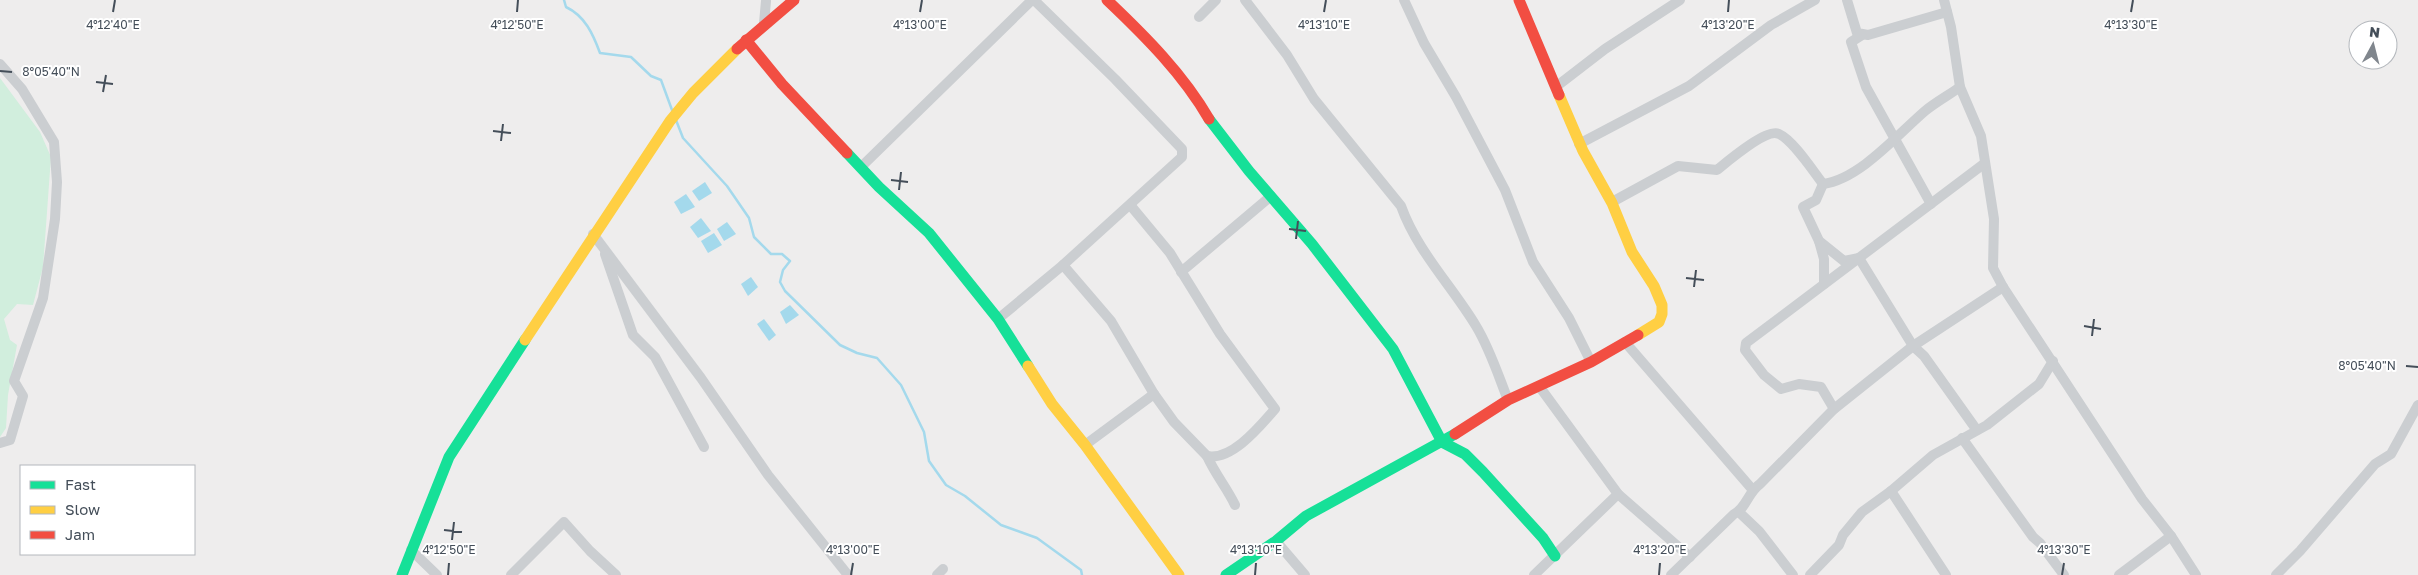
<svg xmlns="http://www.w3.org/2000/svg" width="2418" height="575" font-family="'Golos Text',sans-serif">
	<rect width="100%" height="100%" fill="#eeeded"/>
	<!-- green -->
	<path fill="#d1eedd" d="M0 78 40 132 51 157 43 267 33 305 17 304 4 319 10 340 17 345 8 395 6 428 0 437Z"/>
	<!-- water -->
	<g fill="#a4d9ec">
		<path d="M705 182 712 193 699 201 692 191Z"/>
		<path d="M686 194 695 207 681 214 674 202Z"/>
		<path d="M701 218 711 231 698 238 690 227Z"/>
		<path d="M727 222 736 234 724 241 717 229Z"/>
		<path d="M714 233 722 245 708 253 701 241Z"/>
		<path d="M751 277 758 287 748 296 741 284Z"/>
		<path d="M790 305 799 315 786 324 780 312Z"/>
		<path d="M764 319 776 335 769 341 757 324Z"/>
	</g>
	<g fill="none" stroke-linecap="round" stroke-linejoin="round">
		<!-- stream -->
		<g stroke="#a4d9ec" stroke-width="2.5">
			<path d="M564 0 566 7C585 16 593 34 600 53L631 57 651 76 661 80 672 110"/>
			<path d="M676 120 683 138 727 186 749 218 754 237 771 254H782L790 261 783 270 780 282 785 291 840 345 857 353 877 358 901 385 924 432 929 461 946 485 965 496 1001 525 1037 538 1081 570 1082 575"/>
		</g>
		<!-- street -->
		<g stroke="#cbced1" stroke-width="10">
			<path d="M1245 0 1287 55 1314 99 1401 206C1417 251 1452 286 1476 326 1490 349 1498 375 1508 400"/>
			<path d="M1404 0 1424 43 1456 97 1505 190 1533 262 1569 318 1591 362"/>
			<path d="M1847 0 1857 33 1868 35 1947 12"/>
			<path d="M1944 0 1951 27 1960 87 1981 136 1994 219 1993 268 2003 287 2142 499 2171 536 2196 575"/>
			<path d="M1199 17 1216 0"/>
			<path d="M764 23 766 1"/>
			<path d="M1862 35 1851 42 1866 87 1931 204"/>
			<path d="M0 64 22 89 54 142 57 182 55 219 43 298 14 381 23 396 10 440 0 443"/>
			<path d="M1557 86 1605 49 1680 0"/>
			<path d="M1579 144 1689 86 1771 25 1815 0"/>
			<path d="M861 167 1032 0"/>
			<path d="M1823 184 1816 200 1803 207 1819 241 1844 261 1859 258 1913 346 1924 356 1976 429"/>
			<path d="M1612 202 1678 166 1717 170C1728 161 1767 128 1779 134 1793 140 1813 171 1823 184 1860 179 1898 134 1925 111 1936 102 1949 95 1960 87"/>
			<path d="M593 234 701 378 768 475 848 575"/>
			<path d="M1819 241 1824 259V284"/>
			<path d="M605 254 633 335 655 357 704 447"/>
			<path d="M1063 265 1111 321 1154 394 1174 422 1207 456C1232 461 1260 426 1275 409L1220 334 1170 253 1131 206"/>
			<path d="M1181 272 1271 196"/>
			<path d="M998 319 1063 265 1182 157V149L1115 79 1034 0"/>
			<path d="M1625 342 1752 489"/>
			<path d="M1539 386 1618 494 1690 557"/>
			<path d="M1834 409 1821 387 1799 384 1781 389 1764 375 1745 350 1746 343 1985 163"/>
			<path d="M1962 438 2033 537 2040 543 2064 575"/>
			<path d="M1085 445 1154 394"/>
			<path d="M1207 456C1215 474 1227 488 1235 505"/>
			<path d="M1891 491 1946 575"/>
			<path d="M1739 512 1759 531 1793 575"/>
			<path d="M1276 541 1305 575"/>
			<path d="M411 550 437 575"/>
			<path d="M511 575 564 522 590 551 616 575"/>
			<path d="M937 575 943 569"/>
			<path d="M1534 575 1618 494"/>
			<path d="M1671 575 1734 514C1746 509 1748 492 1760 484L1834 409 1913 346 2003 287"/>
			<path d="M1810 575 1839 545 1843 535 1862 512 1891 491 1933 455 1987 425 2039 384 2053 361"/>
			<path d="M2119 575 2171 536"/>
			<path d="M2276 575 2300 551 2375 464 2391 454 2418 405"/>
		</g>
		<!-- fast -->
		<g stroke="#16e098" stroke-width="11">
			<path d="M1209 119 1249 171 1312 244 1393 349 1442 442 1465 454 1483 472 1543 538 1555 556"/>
			<path d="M847 153 879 187 929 233 998 319 1028 366"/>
			<path d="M402 575 449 457 525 340"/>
			<path d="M1226 575 1276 541 1306 516 1455 434"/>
		</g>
		<!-- slow -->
		<g stroke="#ffcf43" stroke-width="11">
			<path d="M1559 95 1583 151 1612 203 1632 252 1654 286 1662 305V314L1659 322 1638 335"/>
			<path d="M525 340 670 121 693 93 737 49"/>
			<path d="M1028 366 1052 404 1085 445 1179 575"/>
		</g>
		<!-- jam -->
		<g stroke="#f24e42" stroke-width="11">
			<path d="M1107 0C1145 36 1183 74 1209 119"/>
			<path d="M1519 0 1559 95"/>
			<path d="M746 40 782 84 847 153"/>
			<path d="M737 49 794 0"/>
			<path d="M1455 434 1508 400 1591 362 1638 335"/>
		</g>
	</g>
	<!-- ticks -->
	<path fill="none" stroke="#444e59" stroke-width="2" d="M113 12 115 0M517 12 518 0M920 12 922 0M1324 12 1326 0M1728 12 1729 0M2131 12 2133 0M0 71 12 72M96 82 113 84M103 92 106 75M493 131 511 133M501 141 503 124M891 180 908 182M899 190 901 172M1289 229 1306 231M1296 239 1298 221M1686 278 1704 280M1694 287 1696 270M2084 326 2101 329M2092 336 2094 319M2406 366 2418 367M444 530 462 532M452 540 454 522M448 575 449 563M851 575 853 563M1255 575 1256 563M1659 575 1660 563M2062 575 2064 563"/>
	<g font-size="12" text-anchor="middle" fill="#444e59" stroke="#fff" stroke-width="4" stroke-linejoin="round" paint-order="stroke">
		<text x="113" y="29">4°12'40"E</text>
		<text x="517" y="29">4°12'50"E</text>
		<text x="920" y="29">4°13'00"E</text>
		<text x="1324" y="29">4°13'10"E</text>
		<text x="1728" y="29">4°13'20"E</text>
		<text x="2131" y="29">4°13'30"E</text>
		<text x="51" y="76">8°05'40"N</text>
		<text x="2367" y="370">8°05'40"N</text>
		<text x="449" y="554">4°12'50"E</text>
		<text x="853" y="554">4°13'00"E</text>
		<text x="1256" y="554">4°13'10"E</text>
		<text x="1660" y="554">4°13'20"E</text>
		<text x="2064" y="554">4°13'30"E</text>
	</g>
	<!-- legend -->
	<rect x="20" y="465" width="175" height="90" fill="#ffffff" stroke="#b4b8bd"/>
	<rect x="30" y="481" width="25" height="8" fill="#16e098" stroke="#b4b8bd"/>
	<text x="65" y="490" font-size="15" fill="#444e59">Fast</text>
	<rect x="30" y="506" width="25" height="8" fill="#ffcf43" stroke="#b4b8bd"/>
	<text x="65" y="515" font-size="15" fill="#444e59">Slow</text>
	<rect x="30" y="531" width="25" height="8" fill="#f24e42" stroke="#b4b8bd"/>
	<text x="65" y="540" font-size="15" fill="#444e59">Jam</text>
	<!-- north arrow -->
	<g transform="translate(2373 45) rotate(7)"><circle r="24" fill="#ffffff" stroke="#b4b8bd"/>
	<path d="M0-4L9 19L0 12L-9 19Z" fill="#80868d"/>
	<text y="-8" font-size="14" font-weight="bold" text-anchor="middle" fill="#444e59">N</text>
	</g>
</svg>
